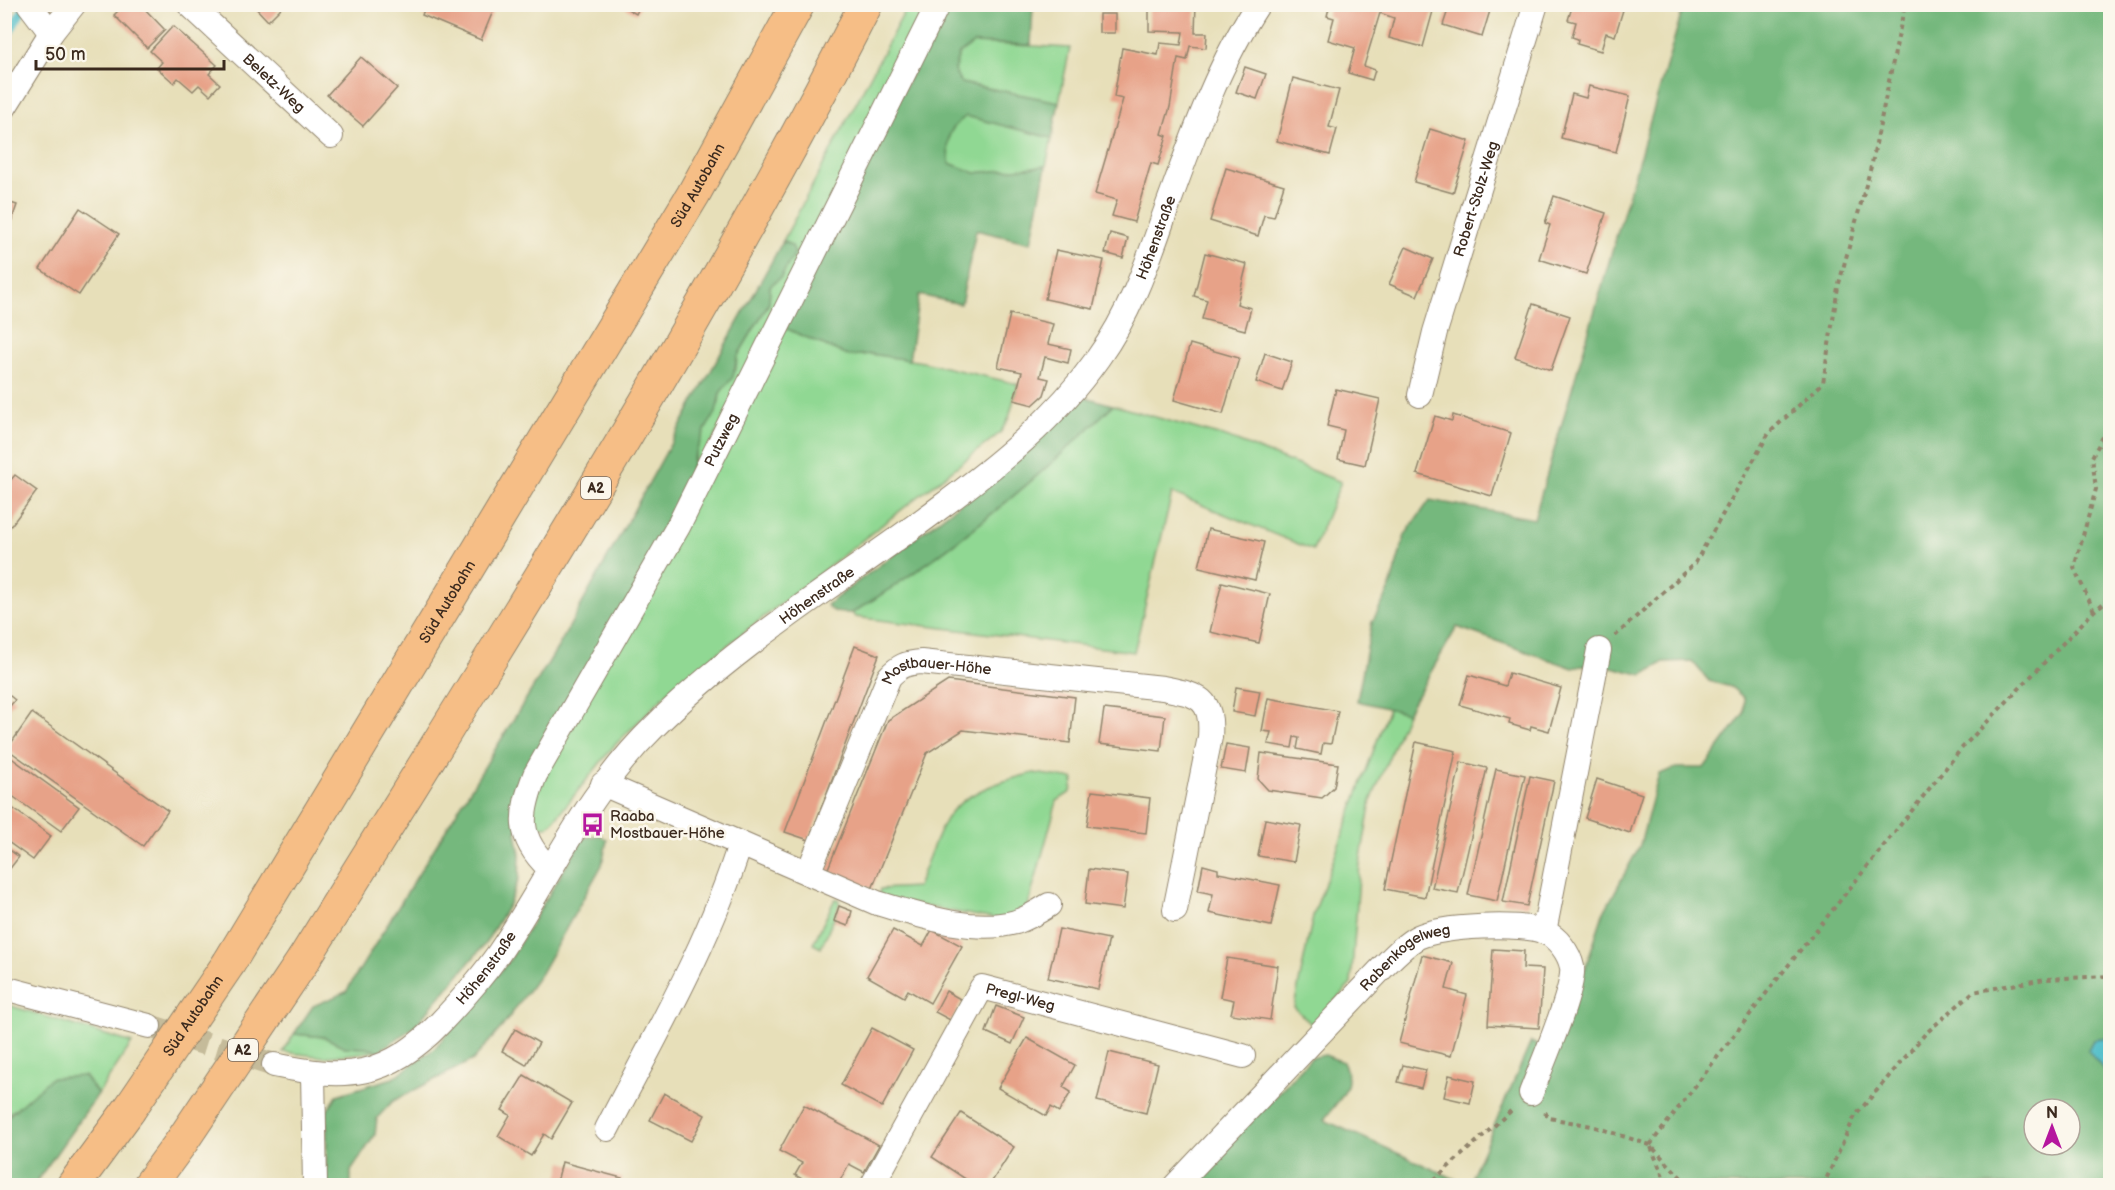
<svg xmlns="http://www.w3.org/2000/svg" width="2115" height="1190" font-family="'Balsamiq Sans',sans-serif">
	<rect width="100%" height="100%" fill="#fbf7ec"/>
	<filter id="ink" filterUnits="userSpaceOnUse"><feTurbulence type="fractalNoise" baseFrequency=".0167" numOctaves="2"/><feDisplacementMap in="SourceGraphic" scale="12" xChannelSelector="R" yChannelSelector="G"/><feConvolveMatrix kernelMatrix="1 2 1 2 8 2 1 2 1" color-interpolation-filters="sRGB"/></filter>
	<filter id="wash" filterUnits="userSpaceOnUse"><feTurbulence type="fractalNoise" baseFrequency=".008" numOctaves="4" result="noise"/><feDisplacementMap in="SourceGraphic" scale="24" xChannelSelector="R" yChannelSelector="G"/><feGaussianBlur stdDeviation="1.35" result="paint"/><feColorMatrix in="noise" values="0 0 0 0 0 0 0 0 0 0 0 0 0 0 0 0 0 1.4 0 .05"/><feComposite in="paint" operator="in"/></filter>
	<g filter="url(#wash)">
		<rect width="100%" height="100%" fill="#e7dfb9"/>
		<!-- green -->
		<g fill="#90d893" stroke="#668158" stroke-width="1.5">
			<path d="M908 5H930L692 483 690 475 698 445 719 403 720 393 736 369 737 357 769 303 770 286 781 277 792 246 783 241Z"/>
			<path d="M974 43 1070 48 1059 102 961 83 954 70 959 54Z"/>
			<path d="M966 116 1052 138 1046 166 975 173 949 163C947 138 946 131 966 116Z"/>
			<path d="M785 328 849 356 871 354 923 362 1018 384 1009 418 1000 433 670 690 613 747 552 823 547 827H536L532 801Z"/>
			<path d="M1113 405 1229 438 1341 482 1313 550 1172 493 1134 652 855 617 852 613C947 555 1034 483 1113 405Z"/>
			<path d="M1389 708 1407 713 1371 801 1360 863 1351 984 1312 1025 1294 1007 1313 916Z"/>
			<path d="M1034 773 1074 779 1071 792 1057 801 1026 913 1000 920 878 898 880 889 917 887C926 865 934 841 945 821 961 792 1004 780 1034 773Z"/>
			<path d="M835 899H839V906L821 948 813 944Z"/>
			<path d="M5 1004 132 1043 98 1094 84 1076 10 1112 5 1119Z"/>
			<path d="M294 1034 324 1037 345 1047 367 1048 379 1051 324 1057 283 1052Z"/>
		</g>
		<!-- forest -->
		<g fill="#74b87d" stroke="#58714e" stroke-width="1.5" fill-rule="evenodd">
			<path d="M946 5H1033L1031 45 974 43 959 54 954 70 961 83 1059 102 1052 138 966 116C946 131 947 138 949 163L975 173 1046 166 1031 243 976 230 961 304 919 295 909 360 871 354 849 356 785 328Z"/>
			<path d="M1684 5H2110V1038L2093 1040 2088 1050 2110 1078V1185L1190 1186 1311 1058 1325 1055 1343 1062C1357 1090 1338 1098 1324 1120L1468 1185 1531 1042 1557 1054 1603 914 1640 845 1659 774 1676 768H1704L1744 713V698L1731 687 1709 681 1692 661 1664 662 1643 675 1596 663 1573 668 1457 627 1407 713 1357 701 1372 622 1389 591 1405 535 1430 500 1534 519ZM2034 1109H2070V1145H2034Z"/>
			<path d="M783 241 792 246 795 253 781 277 770 286 769 303 737 357 733 377 720 393 716 413 706 428 693 459 690 475 692 483 516 832 520 855 519 878 509 904 485 944 414 1027 379 1051 367 1048 345 1047 324 1037 294 1034 313 1006 346 992 558 647Z"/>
			<path d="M1085 397 1113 405C1034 483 947 555 852 613 842 613 832 614 827 605 915 538 1005 473 1085 397Z"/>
			<path d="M600 835 607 840 602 865 541 973 502 1027 473 1060 393 1101 377 1118 375 1135 351 1171V1185L326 1186 327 1111 337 1095 393 1078 434 1049 509 961 583 838Z"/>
			<path d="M84 1076 98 1094 34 1185H5V1119L51 1078Z"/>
		</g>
		<!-- water -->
		<path fill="#50bec9" stroke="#467474" stroke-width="1.5" d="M2110 1038V1078L2088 1050 2093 1040Z"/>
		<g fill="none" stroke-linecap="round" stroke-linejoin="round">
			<!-- stream -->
			<path stroke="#50bec9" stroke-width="8" d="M4 42 25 6"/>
		</g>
		<g id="blocks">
			<!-- building -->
			<g fill="#e7a288">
				<path d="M125 4H140L165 30 147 48 114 15Z"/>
				<path d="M252 4H285L268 21Z"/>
				<path d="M426 4H496L481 40 422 15Z"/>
				<path d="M619 4H641L636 14Z"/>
				<path d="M1149 4H1196L1195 33H1207L1206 48 1190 46 1187 60 1178 58 1170 107 1162 134 1167 136 1158 165 1151 163 1134 222 1112 216 1117 200 1095 194 1123 99 1114 97 1122 48 1158 55 1160 43 1181 45 1183 32 1149 31Z"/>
				<path d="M1330 4H1435L1423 47 1389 38 1394 18 1380 13 1364 66 1375 70 1372 80 1348 73 1355 48 1328 40 1334 18 1327 16Z"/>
				<path d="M1450 4H1492L1482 37 1443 25Z"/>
				<path d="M1573 4H1616L1615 8 1623 10 1615 36 1606 33 1601 51 1577 44 1578 39 1572 37 1576 22 1568 20Z"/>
				<rect x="1099" y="14" width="16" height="19"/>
				<path d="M173 26 217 65 209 74 220 84 210 95 199 85 193 91 178 78 174 83 157 68 162 62 150 51Z"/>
				<path d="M361 57 397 88 363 126 327 95Z"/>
				<path d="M1245 67 1266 74 1257 99 1236 92Z"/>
				<path d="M1293 78 1339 90 1329 127 1337 129 1330 155 1277 141Z"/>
				<path d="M1589 86 1630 96 1616 152 1561 138 1572 94 1586 98Z"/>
				<path d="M1430 129 1469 141 1453 193 1414 182Z"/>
				<path d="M1226 168 1284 185 1274 217 1264 215 1258 236 1210 221Z"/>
				<path d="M1554 196 1606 213 1586 274 1539 259 1550 225 1545 223Z"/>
				<path d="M4 201 17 205 4 242Z"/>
				<path d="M80 208 119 234 79 295 40 269Z"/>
				<path d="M1110 233 1128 238 1123 258 1105 253Z"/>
				<path d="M1406 247 1433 259 1417 296 1389 284Z"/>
				<path d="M1056 250 1104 260 1093 309 1045 299Z"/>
				<path d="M1205 253 1247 264 1237 304 1251 308 1245 330 1202 319 1207 300 1194 296Z"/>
				<path d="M1533 304 1570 316 1551 370 1515 357Z"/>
				<path d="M1010 314 1053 324 1048 344 1071 349 1068 363 1045 357 1040 377 1049 379 1044 395 1033 405 1014 400 1022 372 998 367Z"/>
				<path d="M1190 344 1239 358 1223 414 1174 400Z"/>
				<path d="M1265 353 1292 362 1282 391 1256 382Z"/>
				<path d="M1336 389 1380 399 1365 465 1338 459 1344 430 1327 426Z"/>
				<path d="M1453 415 1511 433 1492 496 1417 474 1435 416 1452 421Z"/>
				<path d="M15 475 37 491 4 535V488Z"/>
				<path d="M1208 529 1264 542 1255 580 1199 567Z"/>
				<path d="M1222 582 1270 594 1259 643 1210 632Z"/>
				<path d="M855 646 879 655 809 840 785 832Z"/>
				<path d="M1509 673 1561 688 1549 731 1531 726 1530 730 1509 724 1510 719 1460 705 1469 675 1505 686Z"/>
				<path d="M948 681 1075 697 1070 743 963 730 927 753 872 889 827 871 888 720Z"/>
				<path d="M1236 687 1260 691 1255 716 1232 712Z"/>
				<path d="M4 691 15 700 4 713Z"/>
				<path d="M1268 698 1338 711 1331 744 1323 743 1321 754 1297 749 1299 738 1294 737 1292 748 1268 744 1271 732 1262 731Z"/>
				<path d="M1104 709 1165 716 1161 751 1099 744Z"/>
				<path d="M32 713 168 811 143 846 7 749Z"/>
				<path d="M1416 742 1456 751 1425 897 1385 889Z"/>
				<path d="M1226 744 1250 748 1246 773 1221 769Z"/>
				<path d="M1261 753 1338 764 1334 787 1322 798 1268 790 1258 779Z"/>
				<path d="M6 754 79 807 61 831 4 790Z"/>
				<path d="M1461 762 1487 768 1458 893 1432 888Z"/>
				<path d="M1496 769 1525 775 1497 901 1468 895Z"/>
				<path d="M1530 776 1554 781 1527 906 1503 902Z"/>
				<path d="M1597 779 1642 794 1630 833 1585 818Z"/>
				<path d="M1092 791 1150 798 1146 833 1087 826Z"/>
				<path d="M4 802 51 836 33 860 4 839Z"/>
				<path d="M1265 819 1301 825 1294 862 1258 856Z"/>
				<path d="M4 846 19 857 4 876Z"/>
				<path d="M1203 865 1218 869V873L1280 885 1271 926 1209 913 1213 894 1198 891Z"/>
				<path d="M1089 869 1128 874 1123 909 1085 904Z"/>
				<path d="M839 906 852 911 848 926 834 921Z"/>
				<path d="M1059 929 1109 939 1098 989 1048 978Z"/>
				<path d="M893 930 923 946 932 930 962 946 930 1003 908 990 904 997 867 976Z"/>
				<path d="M1493 949 1524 951 1523 968 1543 969 1539 1028 1488 1025Z"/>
				<path d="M1422 955 1453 963 1446 989 1467 995 1451 1056 1399 1043Z"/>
				<path d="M1227 958 1278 966 1270 1020 1231 1014 1234 1000 1220 997Z"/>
				<path d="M946 991 962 1000 952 1021 935 1012Z"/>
				<path d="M996 1006 1024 1017 1012 1044 986 1032Z"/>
				<path d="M872 1028 913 1050 882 1107 841 1085Z"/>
				<path d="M515 1029 539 1043 526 1065 502 1051Z"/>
				<path d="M1027 1038 1075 1065 1063 1087 1071 1092 1059 1112 1051 1107 1046 1116 998 1088Z"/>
				<path d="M1109 1052 1158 1064 1146 1113 1097 1101Z"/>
				<path d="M1403 1065 1426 1070 1421 1088 1398 1082Z"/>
				<path d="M524 1075 572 1103 551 1139 544 1134 531 1156 498 1136 510 1115 502 1110Z"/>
				<path d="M1449 1075 1475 1081 1470 1103 1444 1097Z"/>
				<path d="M664 1093 705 1115 691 1141 650 1120Z"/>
				<path d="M804 1105 879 1145 864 1172 849 1164 837 1186H814L795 1175 802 1163 779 1151Z"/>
				<path d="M961 1113 1014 1147 989 1186H976L932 1157Z"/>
				<path d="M562 1162 622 1178 620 1186H556Z"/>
			</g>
		</g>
	</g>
	<g filter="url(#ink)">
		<use href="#blocks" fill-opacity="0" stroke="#91846c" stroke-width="1.5"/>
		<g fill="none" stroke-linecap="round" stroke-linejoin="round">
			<!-- minor-tunnel -->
			<path stroke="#c5bb9a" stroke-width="24" stroke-dasharray="24 12" stroke-linecap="butt" d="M149 1026 274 1065"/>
			<defs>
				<g id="minor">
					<path d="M29 4 51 33"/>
					<path id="s1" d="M189 4 331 136"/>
					<path d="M4 108 51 33 74 4"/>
					<path id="s2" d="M1420 395 1435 332 1536 4"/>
					<path d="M603 784 877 903C919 915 972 934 1016 922 1028 918 1038 912 1049 905"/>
					<path id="s3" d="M549 868C516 837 520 814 535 775L679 525 938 4"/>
					<path id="s4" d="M808 873 889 677C899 666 906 663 921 662L1163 688C1198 695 1213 697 1210 737L1175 910"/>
					<path d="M1544 932 1599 650"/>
					<path d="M4 988 149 1026"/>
					<path id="s5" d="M274 1065C346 1080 387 1079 440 1023 461 1001 482 977 499 953 552 875 584 795 654 727 738 643 843 580 938 509 998 465 1055 419 1098 358 1130 314 1147 264 1165 213 1191 142 1216 68 1258 4"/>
					<path d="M313 1073 315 1186"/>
					<path d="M607 1129C655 1036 709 944 740 844"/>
					<path id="s6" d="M872 1186 982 987 1243 1056"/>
					<path id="s7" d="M1175 1186 1383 967C1394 956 1405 944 1418 937 1441 926 1522 922 1545 932 1558 938 1569 953 1572 967 1575 989 1540 1069 1531 1093"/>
				</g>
				<g id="highway">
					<path d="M304 959C499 645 698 333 866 4"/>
					<path id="s8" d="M229 963 693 195 798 4"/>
					<path d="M73 1186 129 1110"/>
					<path d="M149 1186 182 1141"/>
				</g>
			</defs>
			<!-- minor casing -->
			<use href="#minor" stroke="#91846c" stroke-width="26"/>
			<!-- highway casing -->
			<use href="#highway" stroke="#91846c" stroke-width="35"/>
			<!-- path -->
			<g stroke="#91846c" stroke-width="4" stroke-dasharray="4.5 4.5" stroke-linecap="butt">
				<path d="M2094 611 2074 568 2096 489 2092 457 2110 424"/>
				<path d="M1615 636 1695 563 1769 433 1823 383 1838 287 1872 163 1905 4"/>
				<path d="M1545 1112 1549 1118 1592 1126 1650 1145 1689 1186"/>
				<path d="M1650 1145 1771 987 1961 749 2094 611 2110 598"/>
				<path d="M1651 1147 1667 1186"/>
				<path d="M1427 1186 1514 1108"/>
				<path d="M1823 1186 1855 1116 1925 1034 1973 992 2045 979 2110 976"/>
			</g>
			<!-- minor -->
			<use href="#minor" stroke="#fff" stroke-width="24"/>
			<!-- highway -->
			<use href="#highway" stroke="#f6be86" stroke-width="33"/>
			<defs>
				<g id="highway-bridge">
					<path id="s9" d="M129 1110 229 963"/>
					<path d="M182 1141 304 959"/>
				</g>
			</defs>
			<!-- highway-bridge casing -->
			<use href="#highway-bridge" stroke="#91846c" stroke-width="35" stroke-linecap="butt"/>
			<!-- highway-bridge -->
			<use href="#highway-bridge" stroke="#f6be86" stroke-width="33"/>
		</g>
	</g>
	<!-- icons -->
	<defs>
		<symbol id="bus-bare" viewBox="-9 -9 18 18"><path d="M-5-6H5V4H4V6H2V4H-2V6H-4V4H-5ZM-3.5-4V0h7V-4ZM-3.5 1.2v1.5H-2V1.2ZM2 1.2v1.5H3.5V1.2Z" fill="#b5179e" stroke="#fbf7ec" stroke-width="2.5" paint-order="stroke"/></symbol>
	</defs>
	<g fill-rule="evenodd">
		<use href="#bus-bare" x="576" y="808" width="33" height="33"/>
	</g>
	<g text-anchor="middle" stroke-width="5" stroke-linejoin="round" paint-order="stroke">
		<!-- shield labels -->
		<g fill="#fbf7ec" stroke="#75685c" stroke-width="1.5">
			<rect x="581" y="477" width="30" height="22" rx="4.5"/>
			<rect x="228" y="1039" width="30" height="22" rx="4.5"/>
		</g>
		<g font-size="14" font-weight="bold" fill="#3b2a1e">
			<text x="596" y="493">A2</text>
			<text x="243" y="1055">A2</text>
		</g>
		<!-- street labels -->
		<g font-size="15" fill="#3b2a1e" stroke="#fbf7ec">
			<text dy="5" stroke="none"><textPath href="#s1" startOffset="116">Beletz-Weg</textPath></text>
			<text dy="5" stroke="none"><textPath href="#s8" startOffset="908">Süd Autobahn</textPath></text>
			<text dy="5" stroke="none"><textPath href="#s2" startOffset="204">Robert-Stolz-Weg</textPath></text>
			<text dy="5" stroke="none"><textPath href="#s5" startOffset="1262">Höhenstraße</textPath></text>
			<text dy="5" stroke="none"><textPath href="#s3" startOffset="486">Putzweg</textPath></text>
			<text dy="5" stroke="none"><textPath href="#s5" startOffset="758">Höhenstraße</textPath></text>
			<text dy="5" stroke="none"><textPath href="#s8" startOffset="422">Süd Autobahn</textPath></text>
			<text dy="5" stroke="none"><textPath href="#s4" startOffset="262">Mostbauer-Höhe</textPath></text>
			<text dy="5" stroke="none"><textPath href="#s7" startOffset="327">Rabenkogelweg</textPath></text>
			<text dy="5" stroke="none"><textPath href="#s5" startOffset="254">Höhenstraße</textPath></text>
			<text dy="5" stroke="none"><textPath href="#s6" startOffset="267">Pregl-Weg</textPath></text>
			<text dy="5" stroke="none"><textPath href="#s9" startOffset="114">Süd Autobahn</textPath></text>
		</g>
		<!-- poi labels -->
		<g font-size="15" fill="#3b2a1e" stroke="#fbf7ec" text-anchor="start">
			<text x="610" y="821">Raaba<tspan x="610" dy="17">Mostbauer-Höhe</tspan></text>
		</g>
	</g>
	<!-- margin -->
	<rect width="2115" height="1190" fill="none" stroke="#fbf7ec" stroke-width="24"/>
	<!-- north arrow -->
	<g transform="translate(2052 1127)"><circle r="28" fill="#fbf7ec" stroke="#aea59a" stroke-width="1.5"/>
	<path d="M0-4.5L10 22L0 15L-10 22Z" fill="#b5179e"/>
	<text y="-9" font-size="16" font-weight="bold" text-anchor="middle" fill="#3b2a1e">N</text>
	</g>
	<!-- scale -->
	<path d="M36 60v9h188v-9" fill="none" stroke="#3b2a1e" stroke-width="3"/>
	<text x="45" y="60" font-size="18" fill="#3b2a1e" stroke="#fbf7ec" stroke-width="4.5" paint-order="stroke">50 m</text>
</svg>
